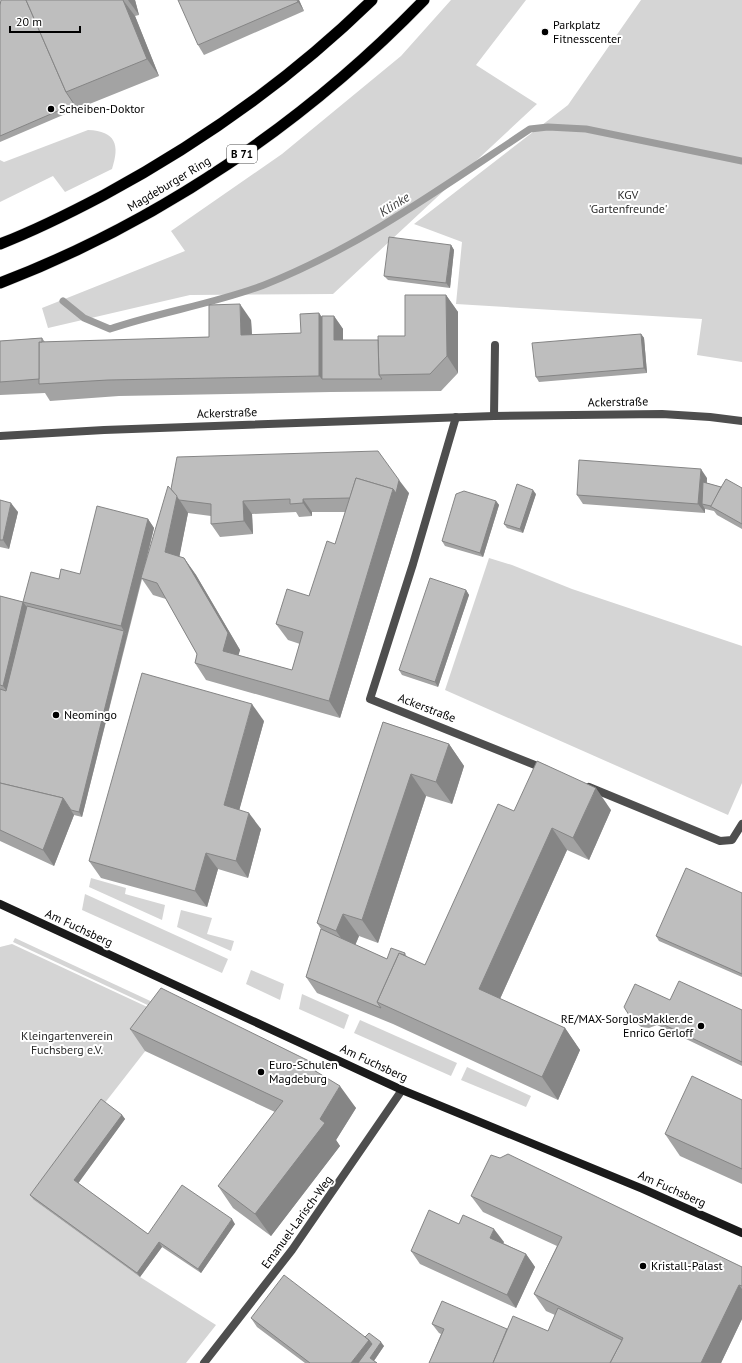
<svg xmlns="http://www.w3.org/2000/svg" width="742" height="1363" font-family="'PT Sans',sans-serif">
	<rect width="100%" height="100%" fill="#fff"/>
	<!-- green -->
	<g fill="#d5d5d5">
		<path d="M451 0H526L476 65 537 104 333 294 190 295 48 328 42 308 185 251 171 231 282 154 401 56Z"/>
		<path d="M641 0H742V362L697 355 702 319 456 304 462 242 414 224 568 105Z"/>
		<path d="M88 130C116 131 120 145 112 169L65 192 53 176 0 202V160L4 162Z"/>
		<path d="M489 558 512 565 572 589 742 646V783L728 815 445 690Z"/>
		<path d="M91 878 126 888 125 894 165 905 162 920 89 887Z"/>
		<path d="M85 894 228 959 222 973 82 910Z"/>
		<path d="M181 910 212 918 207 934 234 941 231 951 177 927Z"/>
		<path d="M15 938 174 1012 171 1016 13 942Z"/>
		<path d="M12 944 171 1018 104 1104 34 1200 140 1277 216 1325 186 1363H0V947Z"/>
		<path d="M251 970 284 984 280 1000 246 984Z"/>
		<path d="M302 994 349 1015 344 1029 299 1009Z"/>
		<path d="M360 1020 457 1063 451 1076 354 1033Z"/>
		<path d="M467 1067 531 1096 526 1107 461 1080Z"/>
	</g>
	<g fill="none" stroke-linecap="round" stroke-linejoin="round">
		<!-- stream -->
		<path stroke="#9c9c9c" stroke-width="7" d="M63 301 84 318 110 329C160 312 214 304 264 285 360 247 444 186 530 129L548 127 586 129 742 161"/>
		<defs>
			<g id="trunk">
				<path d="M0 244C36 230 70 213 104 195 202 142 292 78 372 0"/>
				<path d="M0 283C159 222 305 123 424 0"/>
			</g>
		</defs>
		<!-- trunk casing -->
		<use href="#trunk" stroke="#dbdbdb" stroke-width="12"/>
		<!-- minor -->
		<g stroke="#4e4e4e" stroke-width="8">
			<path d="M494 416 495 345"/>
			<path d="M456 417 413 564 370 699 545 769"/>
			<path d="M0 436 104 430 494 416 662 414 710 417 742 421"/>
			<path d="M589 787 720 841 732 840 742 824"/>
			<path d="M204 1363 292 1250 402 1090"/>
		</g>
		<!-- secondary -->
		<path stroke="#1b1b1b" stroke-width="8" d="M0 904 402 1090 643 1189 742 1233"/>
		<!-- trunk -->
		<use href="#trunk" stroke="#000" stroke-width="11"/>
	</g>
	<!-- wall -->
	<g fill="#a3a3a3" fill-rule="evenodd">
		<path d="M1 0H135L139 15 135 16 159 76 77 109 0 142V5Z"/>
		<path d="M299 0 304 11 204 55 198 45Z"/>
		<path d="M451 245 454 250 450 288 388 280 384 276Z"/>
		<path d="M446 295 458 312V373L441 391 331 392 119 396 50 401 45 393 0 395V341L42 338 45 342 209 337 251 320 252 335 301 333 322 316H334L343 329V340H378L405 336Z"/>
		<path d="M641 334 644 338 647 373 539 382 536 377Z"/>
		<path d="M707 478V483L721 487 742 488V529L717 515 714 511 705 509V513L583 504 577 495Z"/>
		<path d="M171 489 409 493 340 718 206 680 195 663 197 654 166 599 153 595 142 579 82 817 74 815 54 866 0 841V596L23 602 27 606 23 602 59 579 80 574 148 519 154 528 144 570ZM296 512 299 517 312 516V512H345L335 544 309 596 276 624 288 640 300 644 292 670 238 655 240 650 196 575 184 558 179 557 188 513 211 516V524L220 537 253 534 252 514Z"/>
		<path d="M536 494 523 533 507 528 504 524Z"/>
		<path d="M0 500 18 512 9 549 0 547Z"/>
		<path d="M496 501 499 505 483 557 445 546 442 541Z"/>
		<path d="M466 590 469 595 438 687 402 675 399 670Z"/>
		<path d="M264 721 239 810 261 829 248 878 218 869 207 907 101 878 89 861Z"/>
		<path d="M383 722 449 744 464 766 452 804 426 796 378 943 359 936 355 945 387 959 405 953 407 957 425 965 514 811 611 810 589 860 567 850 500 999 565 1028 580 1050 558 1100 393 1024 317 993 306 977 321 929 317 923Z"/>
		<path d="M742 893V977L659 941 656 936Z"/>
		<path d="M670 1000 742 1010V1066L657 1025 649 1028 641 1027 632 1019 629 1015Z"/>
		<path d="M130 1029 309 1061 317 1072 356 1108 336 1140 340 1146 271 1236 233 1208 218 1186 275 1112 145 1051Z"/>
		<path d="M742 1100V1184L680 1156 665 1134Z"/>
		<path d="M122 1115 125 1119 78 1183 148 1234 235 1224 201 1273 162 1247 140 1277 34 1200 30 1195Z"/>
		<path d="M471 1196 742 1267V1319L721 1363H429L441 1334 439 1333 432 1324 507 1329 548 1331 555 1315 546 1311 534 1294 557 1246 483 1212Z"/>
		<path d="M459 1224 504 1242 503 1243 526 1254 535 1267 516 1308 420 1264 411 1251Z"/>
		<path d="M251 1318 365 1337 384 1346 374 1361 377 1363H305L257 1327Z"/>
	</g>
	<!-- shaded-wall -->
	<g fill="#858585">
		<path d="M123 0 135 16 159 76 147 59Z"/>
		<path d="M128 0H135L139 15Z"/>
		<path d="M297 0H299L304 11 298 2Z"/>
		<path d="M451 245 454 250 450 288 446 283Z"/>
		<path d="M446 295 458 312V373L447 356Z"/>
		<path d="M240 304 251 320 253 352 241 335Z"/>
		<path d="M319 313 331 329 322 379 319 376Z"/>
		<path d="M334 316 343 329V353L334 340Z"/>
		<path d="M641 334 644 338 647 373 644 368Z"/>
		<path d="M701 469 707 478 705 505 702 504 705 509V513L698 504Z"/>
		<path d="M399 480 409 493 340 718 329 701 393 489Z"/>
		<path d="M533 490 536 494 523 533 520 529Z"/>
		<path d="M177 496 188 513 177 569 165 552Z"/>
		<path d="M303 499 312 512V516L303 503Z"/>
		<path d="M243 501 252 514 253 534 244 521Z"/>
		<path d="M496 501 499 505 483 557 480 553Z"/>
		<path d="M11 503 18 512 9 549 3 540Z"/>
		<path d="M148 519 154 528 127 636 121 626Z"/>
		<path d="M184 558 196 575 240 650 235 668 223 651Z"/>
		<path d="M466 590 469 595 438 687 435 682Z"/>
		<path d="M23 602 30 611 10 695 3 686Z"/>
		<path d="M124 631 127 636 82 817 79 812Z"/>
		<path d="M252 704 264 721 236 822 224 805Z"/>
		<path d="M449 744 464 766 452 804 436 782Z"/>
		<path d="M411 774 426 796 378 943 362 920Z"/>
		<path d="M596 788 611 810 589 860 573 838Z"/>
		<path d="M63 798 74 815 54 866 43 850Z"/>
		<path d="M249 813 261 829 248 878 236 861Z"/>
		<path d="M552 828 567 850 494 1012 479 989Z"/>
		<path d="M206 853 218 869 207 907 195 891Z"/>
		<path d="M343 914 359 936 352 953 336 931Z"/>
		<path d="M565 1028 580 1050 558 1100 542 1077Z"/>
		<path d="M309 1061 325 1084 307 1066Z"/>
		<path d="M340 1086 356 1108 336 1140 340 1146 271 1236 255 1214 320 1119Z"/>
		<path d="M122 1115 125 1119 77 1185 74 1180Z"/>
		<path d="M232 1219 235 1224 201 1273 198 1269Z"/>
		<path d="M494 1229 504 1242 499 1251 490 1238Z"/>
		<path d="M159 1242 162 1247 140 1277 137 1273Z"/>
		<path d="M526 1254 535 1267 516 1308 507 1295Z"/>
		<path d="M739 1285 742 1289V1319L721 1363H701Z"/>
		<path d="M369 1340 375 1349 364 1363H351Z"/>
		<path d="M381 1342 384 1346 373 1362 370 1358Z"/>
	</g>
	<!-- building -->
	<g fill="#bebebe" stroke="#858585">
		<path d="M1 0H26L66 92 74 104 0 136V5Z"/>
		<path d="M26 0H123L147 59 66 92Z"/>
		<path d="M178 0H297L298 2 198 45Z"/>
		<path d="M389 237 451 245 446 283 384 276Z"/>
		<path d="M405 295H446L447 356 430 374 379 375 378 336H405Z"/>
		<path d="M240 304 241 335 301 333 300 314 319 313V376L108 380 39 384V342L209 337V305Z"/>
		<path d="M322 316H334V340H378L379 375 382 379H322Z"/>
		<path d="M641 334 644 368 536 377 532 343Z"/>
		<path d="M42 338V342H39V379L0 382V341Z"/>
		<path d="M378 451 399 480 396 493 393 489 356 478 350 498 303 499V503L290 504V499L243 501 244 521 211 524V504L179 500 171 489 177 457Z"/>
		<path d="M579 460 701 469 698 504 577 495Z"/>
		<path d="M356 478 393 489 329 701 195 663 197 654 157 583 141 578 168 486 177 496 165 552 184 558 228 633 223 651 292 670 303 632 276 624 287 589 309 596 327 541 335 544Z"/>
		<path d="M726 479 742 488V524L710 506Z"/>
		<path d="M703 482 721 487 711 506 702 504Z"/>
		<path d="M517 484 533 490 520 529 504 524Z"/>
		<path d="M464 491 496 501 480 553 442 541 456 494Z"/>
		<path d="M0 500 11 503 3 540H0Z"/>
		<path d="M97 506 148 519 121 626 23 602 31 572 59 579 61 569 80 574Z"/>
		<path d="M430 578 466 590 435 682 399 670Z"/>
		<path d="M0 596 23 602 3 686 0 685Z"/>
		<path d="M27 606 124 631 79 812 71 810 63 798 0 783V689L6 691Z"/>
		<path d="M142 673 252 704 224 805 249 813 236 861 206 853 195 891 89 861Z"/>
		<path d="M383 722 449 744 436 782 411 774 362 920 343 914 336 931 317 923Z"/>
		<path d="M537 761 596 788 573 838 552 828 479 989 565 1028 542 1077 377 1002 399 953 425 965 498 804 514 811Z"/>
		<path d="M0 783 63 798 43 850 0 830Z"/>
		<path d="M686 868 742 893V974L656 936Z"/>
		<path d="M321 929 387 959 391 948 405 953 404 955 399 953 377 1002 381 1008 306 977Z"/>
		<path d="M679 981 742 1010V1062L654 1020 646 1023H638L629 1015 624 1007 635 984 670 1000Z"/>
		<path d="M161 988 309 1061 307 1066 340 1086 320 1119 325 1123 255 1214 218 1186 283 1101 130 1029Z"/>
		<path d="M692 1076 742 1100V1169L665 1134Z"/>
		<path d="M101 1099 122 1115 74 1180 148 1234 182 1185 232 1219 198 1269 159 1242 137 1273 30 1195Z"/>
		<path d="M508 1154 742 1267V1286L739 1285 701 1363H610L623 1338 534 1294 562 1237 471 1196 491 1155 500 1158Z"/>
		<path d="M429 1210 459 1224 463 1215 494 1229 490 1238 526 1254 507 1295 411 1251Z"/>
		<path d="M284 1275 369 1340 351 1363H310L251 1318Z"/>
		<path d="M442 1301 507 1329 493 1363H429L444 1329 432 1324Z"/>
		<path d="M558 1308 622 1340 610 1363H493L513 1316 548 1331Z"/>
		<path d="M369 1333 381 1342 370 1358 377 1363H358L372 1344 369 1340 365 1337Z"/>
	</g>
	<!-- markers -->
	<g fill="#000" stroke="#fff" stroke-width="1.5">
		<circle cx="545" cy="32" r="4"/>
		<circle cx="51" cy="109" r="4"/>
		<circle cx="56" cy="715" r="4"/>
		<circle cx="701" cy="1026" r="4"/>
		<circle cx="261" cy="1072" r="4"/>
		<circle cx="643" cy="1266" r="4"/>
	</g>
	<g text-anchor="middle" stroke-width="4" stroke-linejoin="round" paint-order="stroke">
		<!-- shield labels -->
		<rect fill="#fff" stroke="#4c4c4c" stroke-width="1" x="227" y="145" width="30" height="18" rx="3"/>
		<g font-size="11" font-weight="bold" fill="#000">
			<text x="242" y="158">B 71</text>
		</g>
		<!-- poi labels -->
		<g font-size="12" fill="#000" stroke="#fff" text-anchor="start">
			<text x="553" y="29">Parkplatz<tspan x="553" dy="14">Fitnesscenter</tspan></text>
			<text x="59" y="113">Scheiben-Doktor</text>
			<text x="64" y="719">Neomingo</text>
			<text x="693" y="1023" text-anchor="end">RE/MAX-SorglosMakler.de<tspan x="693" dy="14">Enrico Gerloff</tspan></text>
			<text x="269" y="1069">Euro-Schulen<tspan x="269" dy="14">Magdeburg</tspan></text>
			<text x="651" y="1270">Kristall-Palast</text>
		</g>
		<!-- street labels -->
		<g font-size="12" fill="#000" stroke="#fff">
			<text transform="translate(169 184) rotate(-31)" y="4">Magdeburger Ring</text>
			<text transform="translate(618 402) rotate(-1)" y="4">Ackerstraße</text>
			<text transform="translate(227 413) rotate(-2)" y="4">Ackerstraße</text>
			<text transform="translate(427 708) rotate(21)" y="4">Ackerstraße</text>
			<text transform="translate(79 928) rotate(25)" y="4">Am Fuchsberg</text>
			<text transform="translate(374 1063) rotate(25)" y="4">Am Fuchsberg</text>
			<text transform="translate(672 1189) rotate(24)" y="4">Am Fuchsberg</text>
			<text transform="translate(297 1222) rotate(-54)" y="4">Emanuel-Larisch-Weg</text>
		</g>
		<!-- park labels -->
		<g font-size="12" fill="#2c2c2c" stroke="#fff">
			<text x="628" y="199">KGV<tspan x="628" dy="14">'Gartenfreunde'</tspan></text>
			<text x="67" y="1040">Kleingartenverein<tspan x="67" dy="14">Fuchsberg e.V.</tspan></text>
		</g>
		<!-- water labels -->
		<g font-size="13" font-style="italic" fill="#3d3d3d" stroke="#fff">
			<text transform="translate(394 204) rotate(-32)" y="5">Klinke</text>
		</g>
	</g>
	<!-- scale -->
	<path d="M10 26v6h70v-6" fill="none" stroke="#000000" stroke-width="2"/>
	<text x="16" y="26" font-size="12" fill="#000000" stroke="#ffffff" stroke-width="3" paint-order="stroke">20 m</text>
</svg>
